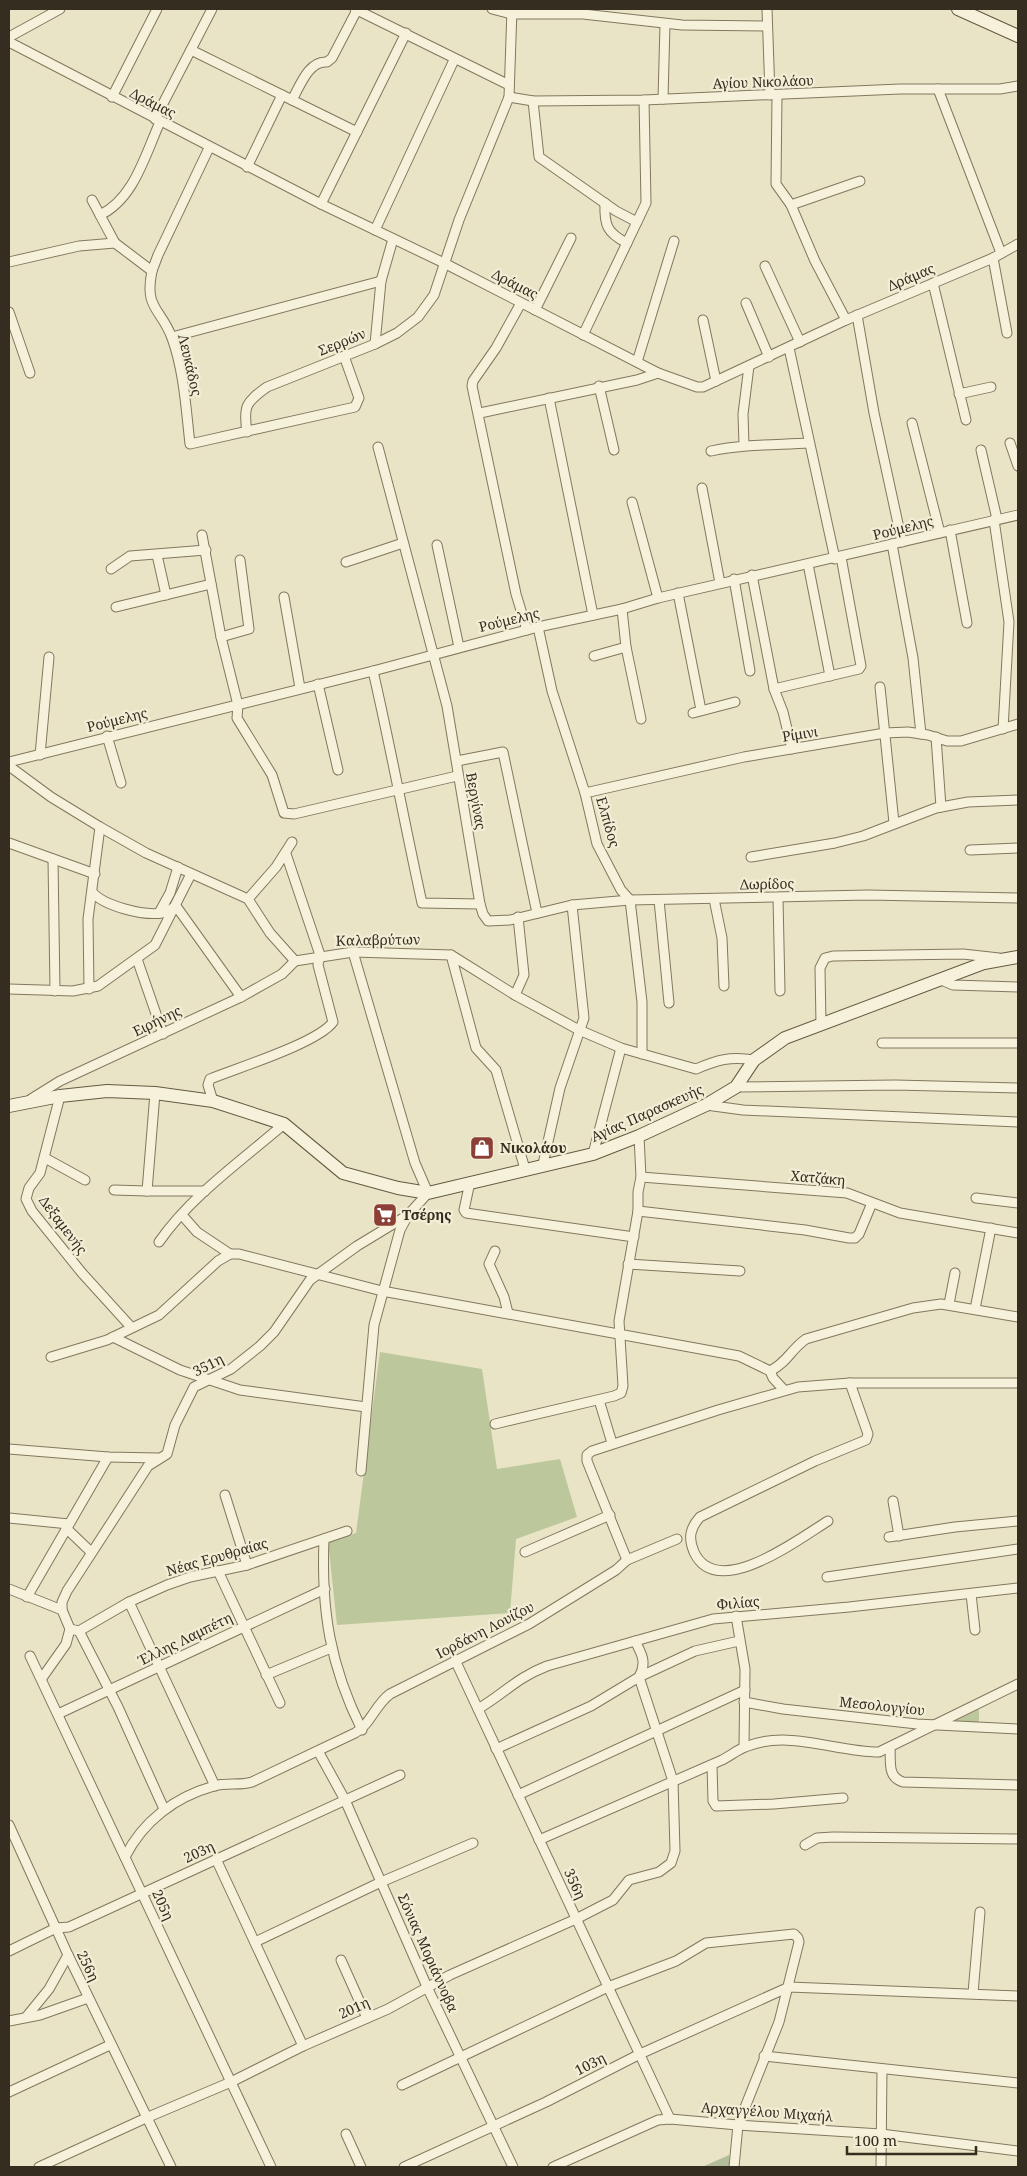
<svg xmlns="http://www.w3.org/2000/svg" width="1027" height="2176" font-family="'Noto Serif',serif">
	<rect width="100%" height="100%" fill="#eae4c7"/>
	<!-- green -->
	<g fill="#bcc79c">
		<path d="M380 1352 482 1369 497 1469 560 1459 577 1517 516 1539 510 1613 337 1625 328 1541 356 1533Z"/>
		<path d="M979 1708V1724L952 1722Z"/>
	</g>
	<!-- cemetery -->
	<path fill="#b4bd9a" d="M729 2155V2167H702Z"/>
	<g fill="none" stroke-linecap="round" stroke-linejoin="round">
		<defs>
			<g id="street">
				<path d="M355 9 509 85"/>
				<path d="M492 9 512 14H583L682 25 767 26"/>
				<path d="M767 9 770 95"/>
				<path d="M9 37 60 9"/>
				<path d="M9 42 321 204 444 263 658 373 697 387H703L846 320 993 258 1018 244"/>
				<path d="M191 50 282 95 247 167"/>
				<path d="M938 89 1001 253"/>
				<path d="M282 95 292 100C300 86 309 60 327 62L332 58 357 10"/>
				<path d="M777 95 776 184 791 205 815 261 846 320"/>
				<path d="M112 97 157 9"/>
				<path d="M509 97 533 101 644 100 900 89H1000L1018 86"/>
				<path d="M663 99 665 24"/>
				<path d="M292 100 357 132"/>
				<path d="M533 101 539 157 616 211 637 222"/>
				<path d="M155 119 212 9"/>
				<path d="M92 200 100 215"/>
				<path d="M605 203C604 225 607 233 627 243"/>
				<path d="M321 204 406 33"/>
				<path d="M791 205 860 181"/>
				<path d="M375 230 454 60"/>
				<path d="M115 243 100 215C134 199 145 155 160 122"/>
				<path d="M993 258 1007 333"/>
				<path d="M9 262 79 246 115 243 152 271C144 309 161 308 172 338 184 371 186 409 190 444L355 407 359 398 344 356"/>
				<path d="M765 266 800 342"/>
				<path d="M152 271 158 255 209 148"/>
				<path d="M933 283 966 420"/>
				<path d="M521 303 496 348 473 381 472 386 516 594 527 630"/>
				<path d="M746 303 769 357"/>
				<path d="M535 310 571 238"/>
				<path d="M9 312 30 373"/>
				<path d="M857 315 874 413 902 542"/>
				<path d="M703 320 716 381"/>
				<path d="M583 335 646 203 644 100"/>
				<path d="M172 337 381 281"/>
				<path d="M375 344 381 281 393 239"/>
				<path d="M789 348 835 559"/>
				<path d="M637 362 674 241"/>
				<path d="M599 386 614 450"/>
				<path d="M959 394 991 387"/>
				<path d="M549 398 593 615"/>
				<path d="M480 413 637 380 658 373"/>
				<path d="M912 423 940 533"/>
				<path d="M247 432C243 406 246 402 267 387L375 344 397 333 418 317 434 295 459 220 509 97 512 9"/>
				<path d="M1010 443 1018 466"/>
				<path d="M744 445 743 414 749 366"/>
				<path d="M378 447 447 706 480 904 483 914 488 921 510 920 572 905 630 900 868 895 1018 898"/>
				<path d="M981 450 997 519"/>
				<path d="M711 451C743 444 776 445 809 443"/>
				<path d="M702 488 720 583"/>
				<path d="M632 502 658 598"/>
				<path d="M994 520 1009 622 1003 729"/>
				<path d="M950 530 967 623"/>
				<path d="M202 535 221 637 238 705 237 718 272 775 284 813 294 814 457 776"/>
				<path d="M892 544 913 658 921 734"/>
				<path d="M437 545 459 647"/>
				<path d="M157 555 166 595"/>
				<path d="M346 562 403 543"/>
				<path d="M808 564 830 676"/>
				<path d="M111 569 130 556 206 550"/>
				<path d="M752 575 774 689 783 712 792 749"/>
				<path d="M734 579 750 671"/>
				<path d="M678 593 701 710"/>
				<path d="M284 597 300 688"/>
				<path d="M116 607 211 584"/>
				<path d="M622 609 626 647 641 719"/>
				<path d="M538 627 552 691 585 793 597 844 621 890 630 900 642 1002V1054"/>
				<path d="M221 637 249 629 240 560"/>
				<path d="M594 656 626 647"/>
				<path d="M373 671C391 749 405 826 422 903L480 904"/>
				<path d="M318 684 338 770"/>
				<path d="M880 687 894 823"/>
				<path d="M774 689 859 669 861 666 841 557"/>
				<path d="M693 713 735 702"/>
				<path d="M107 736 121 783"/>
				<path d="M936 737 941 807"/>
				<path d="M40 755 49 657"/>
				<path d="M457 761 503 752 537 913"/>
				<path d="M9 762 373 671 538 627 622 609 658 598 1018 515"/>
				<path d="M9 766 51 797 100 827 146 853 248 899 270 933 295 961"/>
				<path d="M585 793 744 757 885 733 908 732 928 735 947 741H961L1018 724"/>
				<path d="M9 843 95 874"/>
				<path d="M970 850 1018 848"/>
				<path d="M751 857 835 843 863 836 936 808 968 802 1018 800"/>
				<path d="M53 859 55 991"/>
				<path d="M92 892C104 906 143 916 162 913 167 912 171 909 176 906L241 997"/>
				<path d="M778 898 780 991"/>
				<path d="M248 899 276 867 292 842"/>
				<path d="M714 899 722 938 724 986"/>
				<path d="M659 900 669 1003"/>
				<path d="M159 913 170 893 178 867"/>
				<path d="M451 955 476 1048 496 1070 525 1169"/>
				<path d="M137 959 163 1034"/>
				<path d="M295 961 353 952 451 955 515 995 579 1030 621 1048 696 1069C717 1060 730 1056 754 1060"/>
				<path d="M939 979 953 985 1018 987"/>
				<path d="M9 989 73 991 98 986 155 945 191 874"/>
				<path d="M89 989 88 919 100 827"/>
				<path d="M515 995 524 975 518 917"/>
				<path d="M821 1024 820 968 825 958 833 956 963 954 999 958"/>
				<path d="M882 1043H1018"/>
				<path d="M736 1087 895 1085 1018 1088"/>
				<path d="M60 1096 40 1173 29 1188 26 1199 32 1211 82 1273 131 1327"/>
				<path d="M31 1099 60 1081 241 997 282 974 295 961"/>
				<path d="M213 1101 208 1085 210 1079C237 1068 318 1043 333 1022L318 965 320 955 286 854"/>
				<path d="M706 1105 743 1110 1018 1122"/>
				<path d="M593 1154 621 1048"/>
				<path d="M45 1158 85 1180"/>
				<path d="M543 1164 560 1088 584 1018 572 905"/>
				<path d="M641 1177 847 1193 900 1213 1018 1233"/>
				<path d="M470 1182 464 1210 466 1213 634 1237"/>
				<path d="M114 1190 147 1191 155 1093"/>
				<path d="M147 1191H205"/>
				<path d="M976 1198 1018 1203"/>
				<path d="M638 1211 805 1230 849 1238H855L859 1234 872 1203"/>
				<path d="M182 1215 197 1232 230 1254"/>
				<path d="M159 1242C191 1196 241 1161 284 1124"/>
				<path d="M495 1251 489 1264 504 1297 508 1313"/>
				<path d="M628 1264 740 1271"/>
				<path d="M949 1304 955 1273"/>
				<path d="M975 1309 991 1228"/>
				<path d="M113 1337 180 1370 240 1390 366 1407"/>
				<path d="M51 1357 107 1340 159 1315 218 1261 230 1254H239L382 1291 739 1356 770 1371 773 1378 784 1390"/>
				<path d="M770 1371C788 1362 791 1349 806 1339L913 1308 941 1304 1018 1317"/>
				<path d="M599 1400 612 1443"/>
				<path d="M495 1424 614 1396 621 1393 623 1386 619 1321 638 1211V1192L641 1177 639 1136"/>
				<path d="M9 1449 108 1457 158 1458"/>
				<path d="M361 1471 374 1325 400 1230 407 1217"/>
				<path d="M225 1495 247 1565"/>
				<path d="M893 1501 899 1536"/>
				<path d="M9 1518 69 1524"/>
				<path d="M828 1521C800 1538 717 1602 694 1552 688 1538 690 1528 700 1517L815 1461 866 1440 868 1434 850 1383"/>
				<path d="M66 1528 91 1552"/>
				<path d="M889 1537 955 1527 1018 1521"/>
				<path d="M324 1539C321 1610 330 1666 362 1730"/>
				<path d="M525 1552 610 1515"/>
				<path d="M627 1560 587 1461V1455L592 1451 718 1410 798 1387 850 1383H1018"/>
				<path d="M218 1571 280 1703"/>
				<path d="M827 1577 1018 1549"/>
				<path d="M9 1589 62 1610 70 1629"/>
				<path d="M971 1594 975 1630"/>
				<path d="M27 1597 108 1457"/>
				<path d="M129 1602 215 1786"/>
				<path d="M62 1610V1602L67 1591 148 1466 167 1454 175 1425 194 1387 231 1369 260 1346 274 1332 310 1280 357 1246 408 1215 428 1193 415 1163 353 952"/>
				<path d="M736 1616 745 1669 744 1747"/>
				<path d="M79 1631 118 1707 164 1809"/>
				<path d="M30 1656 271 2167"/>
				<path d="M455 1660 670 2119"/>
				<path d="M266 1675 331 1648"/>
				<path d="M42 1678 66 1644 70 1629 79 1631 129 1602 167 1585 190 1577 247 1565 347 1531"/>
				<path d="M744 1702 783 1709 917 1724 1018 1729"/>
				<path d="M478 1709C504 1694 516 1678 547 1666L713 1619 849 1607 1018 1588"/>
				<path d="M58 1714 325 1589"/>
				<path d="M890 1747C891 1762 887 1777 903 1782L1018 1785"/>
				<path d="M496 1749 591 1706 639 1677 695 1651 739 1641"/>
				<path d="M318 1751 345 1800 428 1989 513 2167"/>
				<path d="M712 1765 713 1801 716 1806 774 1804 843 1798"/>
				<path d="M518 1795 745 1690"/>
				<path d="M9 1825 68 1955 171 2167"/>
				<path d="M539 1840 722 1760C730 1756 737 1750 745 1747 788 1729 835 1752 879 1752L1018 1684"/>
				<path d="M805 1845 817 1838 833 1837 1018 1839"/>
				<path d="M125 1857C143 1821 175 1797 214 1786 226 1782 240 1786 252 1782L355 1733C371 1724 375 1705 390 1694L529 1624 616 1570 627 1560 677 1539"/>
				<path d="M216 1859 303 2046"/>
				<path d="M255 1942 381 1882 473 1843"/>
				<path d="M9 1951 56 1928 69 1927 400 1775"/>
				<path d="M341 1960 367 2018"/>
				<path d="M973 1993 980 1912"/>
				<path d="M27 2016 49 1989 68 1955"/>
				<path d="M9 2021 40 2015 88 1998"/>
				<path d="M764 2056 1018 2083"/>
				<path d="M402 2085 608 1987 676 1961 706 1943 794 1934 798 1938 799 1942 779 2022 738 2125 734 2167"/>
				<path d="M9 2092 110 2045"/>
				<path d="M346 2134 361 2167"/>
				<path d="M39 2167 146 2118 231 2082 303 2046 388 2009 450 1975 576 1919 613 1900 629 1880 659 1872 671 1863 675 1851 673 1781 639 1677C647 1663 642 1654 635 1641"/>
				<path d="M404 2167 546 2102 640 2054 789 1987 1018 1996"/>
				<path d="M553 2167 658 2120 670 2119 738 2125 881 2134 1018 2151"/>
				<path d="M881 2167 882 2069"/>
			</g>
			<g id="secondary">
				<path d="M958 9 1018 36"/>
				<path d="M9 1106 60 1096 107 1091 155 1093 213 1101 284 1124 343 1173 398 1188 428 1193 593 1154 639 1136 706 1105 736 1087 754 1060 785 1038 984 963 1018 957"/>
			</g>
		</defs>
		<!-- street casing -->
		<use href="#street" stroke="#83775e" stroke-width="11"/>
		<!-- secondary casing -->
		<use href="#secondary" stroke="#655941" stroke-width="14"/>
		<!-- street -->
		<use href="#street" stroke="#f5f1da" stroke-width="9"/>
		<!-- secondary -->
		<use href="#secondary" stroke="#f5f1da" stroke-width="12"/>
	</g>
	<!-- icons -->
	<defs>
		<symbol id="shop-square" viewBox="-11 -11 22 22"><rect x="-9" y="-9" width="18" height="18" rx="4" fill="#8c4035" stroke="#f2eed6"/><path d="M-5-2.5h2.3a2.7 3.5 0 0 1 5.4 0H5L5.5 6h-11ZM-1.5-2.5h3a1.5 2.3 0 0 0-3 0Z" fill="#fff"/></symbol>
		<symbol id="supermarket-square" viewBox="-11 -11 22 22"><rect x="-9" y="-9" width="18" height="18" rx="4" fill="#8c4035" stroke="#f2eed6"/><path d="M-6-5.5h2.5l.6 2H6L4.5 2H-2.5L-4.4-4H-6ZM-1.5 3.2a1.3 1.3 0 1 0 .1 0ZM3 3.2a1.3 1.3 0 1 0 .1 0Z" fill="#fff"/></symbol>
	</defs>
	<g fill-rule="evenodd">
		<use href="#shop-square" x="468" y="1134" width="28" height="28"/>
		<use href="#supermarket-square" x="371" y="1201" width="28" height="28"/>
	</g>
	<g text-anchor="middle" stroke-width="4.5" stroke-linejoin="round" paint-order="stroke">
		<!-- street labels -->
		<g font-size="14" fill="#352e20" stroke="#f2eed6">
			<text transform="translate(763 82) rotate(-2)" y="5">Αγίου Νικολάου</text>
			<text transform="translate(153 103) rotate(27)" y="5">Δράμας</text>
			<text transform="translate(911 277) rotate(-23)" y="5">Δράμας</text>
			<text transform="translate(515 284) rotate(27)" y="5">Δράμας</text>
			<text transform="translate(342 342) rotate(-22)" y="5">Σερρών</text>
			<text transform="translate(190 365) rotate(77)" y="5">Λευκάδος</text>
			<text transform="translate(903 528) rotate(-14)" y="5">Ρούμελης</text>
			<text transform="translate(509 620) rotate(-14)" y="5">Ρούμελης</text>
			<text transform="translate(117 720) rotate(-14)" y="5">Ρούμελης</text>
			<text transform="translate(800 734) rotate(-9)" y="5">Ρίμινι</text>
			<text transform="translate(476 801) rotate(80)" y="5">Βεργίνας</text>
			<text transform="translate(608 822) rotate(74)" y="5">Ελπίδος</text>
			<text transform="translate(767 884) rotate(-1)" y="5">Δωρίδος</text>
			<text transform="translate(378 940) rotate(-1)" y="5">Καλαβρύτων</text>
			<text transform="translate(157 1021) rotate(-26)" y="5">Ειρήνης</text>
			<text transform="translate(647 1113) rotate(-24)" y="5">Αγίας Παρασκευής</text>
			<text transform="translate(818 1178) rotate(5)" y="5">Χατζάκη</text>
			<text transform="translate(63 1225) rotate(53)" y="5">Δεξαμενής</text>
			<text transform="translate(208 1365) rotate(-27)" y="5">351η</text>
			<text transform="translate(217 1557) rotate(-16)" y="5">Νέας Ερυθραίας</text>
			<text transform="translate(738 1603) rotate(-5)" y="5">Φιλίας</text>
			<text transform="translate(485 1630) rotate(-27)" y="5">Ιορδάνη Λουίζου</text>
			<text transform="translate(185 1639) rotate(-26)" y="5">Έλλης Λαμπέτη</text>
			<text transform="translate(882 1706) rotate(6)" y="5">Μεσολογγίου</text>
			<text transform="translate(199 1852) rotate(-25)" y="5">203η</text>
			<text transform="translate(575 1884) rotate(65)" y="5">356η</text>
			<text transform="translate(163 1905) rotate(65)" y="5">205η</text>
			<text transform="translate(428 1953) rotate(66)" y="5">Σόνιας Μοριάννοβα</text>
			<text transform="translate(88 1966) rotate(64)" y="5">256η</text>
			<text transform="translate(354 2008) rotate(-24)" y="5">201η</text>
			<text transform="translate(590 2064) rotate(-27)" y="5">103η</text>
			<text transform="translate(767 2112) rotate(4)" y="5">Αρχαγγέλου Μιχαήλ</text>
		</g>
		<!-- poi labels -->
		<g font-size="14" font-weight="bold" fill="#352e20" stroke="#f2eed6" text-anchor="start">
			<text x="500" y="1153">Νικολάου</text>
			<text x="402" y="1220">Τσέρης</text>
		</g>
	</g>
	<!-- border -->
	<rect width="1027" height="2176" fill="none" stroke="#352e20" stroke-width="20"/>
	<!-- scale -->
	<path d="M847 2146v8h129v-8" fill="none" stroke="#352e20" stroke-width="2.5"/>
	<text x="854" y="2146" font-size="15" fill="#352e20" stroke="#f2eed6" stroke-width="4" paint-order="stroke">100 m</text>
</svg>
